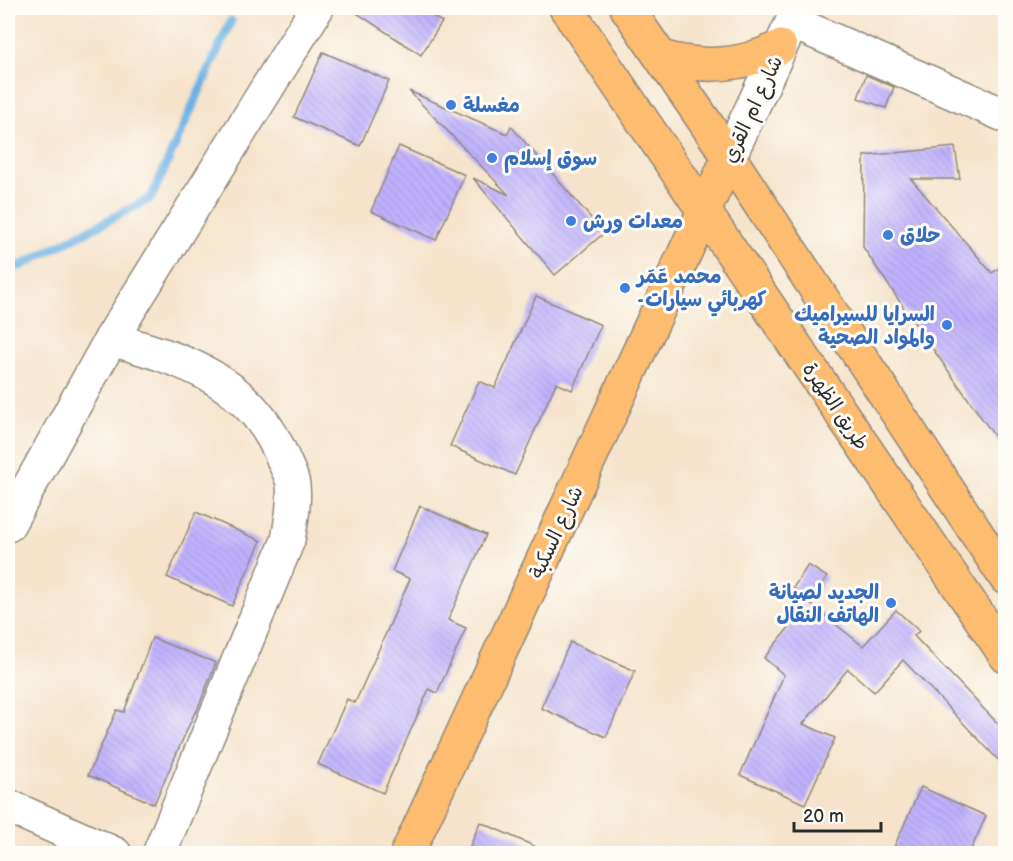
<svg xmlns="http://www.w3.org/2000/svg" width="1013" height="861" font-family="'Balsamiq Sans','Playpen Sans Arabic',sans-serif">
	<defs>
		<pattern id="building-back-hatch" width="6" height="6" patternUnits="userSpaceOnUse" patternTransform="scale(1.5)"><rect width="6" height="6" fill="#bfb1fd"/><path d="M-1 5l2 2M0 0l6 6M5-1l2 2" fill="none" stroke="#a498d9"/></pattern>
	</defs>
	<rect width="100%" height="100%" fill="#fdfcf7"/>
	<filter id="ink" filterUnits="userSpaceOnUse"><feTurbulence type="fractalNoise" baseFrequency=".0167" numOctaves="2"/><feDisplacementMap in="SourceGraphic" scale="12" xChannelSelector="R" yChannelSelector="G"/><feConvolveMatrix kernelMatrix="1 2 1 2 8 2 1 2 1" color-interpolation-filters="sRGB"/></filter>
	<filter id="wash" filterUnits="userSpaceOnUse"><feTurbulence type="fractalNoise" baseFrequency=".008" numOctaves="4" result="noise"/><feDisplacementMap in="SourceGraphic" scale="24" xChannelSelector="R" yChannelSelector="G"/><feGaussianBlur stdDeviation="1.35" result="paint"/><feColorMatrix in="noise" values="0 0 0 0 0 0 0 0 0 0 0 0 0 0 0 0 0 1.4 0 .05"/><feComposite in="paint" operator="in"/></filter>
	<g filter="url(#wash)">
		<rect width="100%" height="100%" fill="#f5e4cb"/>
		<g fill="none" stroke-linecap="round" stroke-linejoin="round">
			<!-- stream -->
			<path stroke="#6cb3e3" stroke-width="9" d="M8 264 20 266 151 198 231 21"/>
		</g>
		<g id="blocks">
			<!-- building -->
			<g fill="url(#building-back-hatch)">
				<path d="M349 8H420L442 22 421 55Z"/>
				<path d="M323 52 389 81 360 146 294 117Z"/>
				<path d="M866 75 894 87 886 108 858 98Z"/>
				<path d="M409 91 507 134 511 126 604 233 555 275 473 178 509 195Z"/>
				<path d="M399 146 465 175 436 240 371 211Z"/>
				<path d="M955 147 960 179H911L992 273 1005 264V451L906 311 863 247 864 156Z"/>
				<path d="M536 296 601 325 572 390 556 383 515 475 450 446 479 381 495 388Z"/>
				<path d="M420 506 486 535 448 620 466 628 437 693 429 689 383 793 318 764 347 699 355 703 410 579 392 571Z"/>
				<path d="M196 512 261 541 232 606 167 577Z"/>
				<path d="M808 565 827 577 812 600 793 588Z"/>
				<path d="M809 603 863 646 896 610 919 631 914 636 1005 731V767L903 660 874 692 848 669 803 724 835 738 805 804 740 775 784 675 764 658Z"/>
				<path d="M152 638 216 663 196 713 195 712 154 804 88 775 117 710 124 712Z"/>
				<path d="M570 642 635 671 606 737 541 708Z"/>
				<path d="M921 787 986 816 969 854H891Z"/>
				<path d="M480 822 552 854H467Z"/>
			</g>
		</g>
	</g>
	<g filter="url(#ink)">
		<use href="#blocks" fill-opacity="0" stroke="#90887b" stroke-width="1.5"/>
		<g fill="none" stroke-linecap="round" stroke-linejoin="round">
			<defs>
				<g id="minor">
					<path d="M792 22 1006 116"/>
					<path d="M729 157 789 29"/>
					<path d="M111 339C184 360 249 379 282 456 285 465 292 475 293 485 295 504 291 522 288 540L159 854"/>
					<path d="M8 525 111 339 317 8"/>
					<path d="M8 806 115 854"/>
				</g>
				<g id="major">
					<path d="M566 8 1006 656"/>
					<path d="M627 8 729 157 1006 578"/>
					<path d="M661 57C703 69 741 67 780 47"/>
					<path d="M407 854 729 157"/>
				</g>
			</defs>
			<!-- minor casing -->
			<use href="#minor" stroke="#90887b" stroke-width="36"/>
			<!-- major casing -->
			<use href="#major" stroke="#90887b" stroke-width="36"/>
			<!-- minor -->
			<use href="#minor" stroke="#fff" stroke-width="33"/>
			<!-- major -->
			<use href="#major" stroke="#fdbc6f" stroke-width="33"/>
		</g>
	</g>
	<!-- markers -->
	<g fill="#3f7fe0" stroke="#fdfcf7" stroke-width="2">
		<circle cx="451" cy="105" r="6"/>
		<circle cx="492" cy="158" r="6"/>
		<circle cx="571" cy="221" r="6"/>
		<circle cx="888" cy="235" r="6"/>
		<circle cx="625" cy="288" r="6"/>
		<circle cx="947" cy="325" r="6"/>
		<circle cx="891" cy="603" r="6"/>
	</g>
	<g text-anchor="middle" stroke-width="6" stroke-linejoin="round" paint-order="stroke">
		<!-- shop labels -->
		<g font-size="20" font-weight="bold" fill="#366cbe" stroke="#fdfcf7" text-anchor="start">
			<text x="463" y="112">مغسلة</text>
			<text x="504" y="165">سوق إسلام</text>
			<text x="583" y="228">معدات ورش</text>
			<text x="900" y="242">حلاق</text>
			<text x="637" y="283">محمد عَمَر<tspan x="637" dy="23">-كهربائي سيارات</tspan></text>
			<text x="935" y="321" text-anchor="end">السرايا للسيراميك<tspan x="935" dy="23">والمواد الصحية</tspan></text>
			<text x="879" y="599" text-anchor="end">الجديد لصيانة<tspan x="879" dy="23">الهاتف النقال</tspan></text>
		</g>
		<!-- street labels -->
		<g font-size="20" fill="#2b2b2b" stroke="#fdfcf7">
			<text transform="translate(752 109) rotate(-65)" y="7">شارع ام القري</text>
			<text transform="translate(836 406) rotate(56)" y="7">طريق الظهرة</text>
			<text transform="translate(556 532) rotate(-65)" y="7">شارع السكبة</text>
		</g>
	</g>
	<!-- margin -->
	<rect width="1013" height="861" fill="none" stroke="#fdfcf7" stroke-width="30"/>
	<!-- scale -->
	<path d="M794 822v9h87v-9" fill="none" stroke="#2b2b2b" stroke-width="3"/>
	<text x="803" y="822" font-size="18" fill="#2b2b2b" stroke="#fdfcf7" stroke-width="4.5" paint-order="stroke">20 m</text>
</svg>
